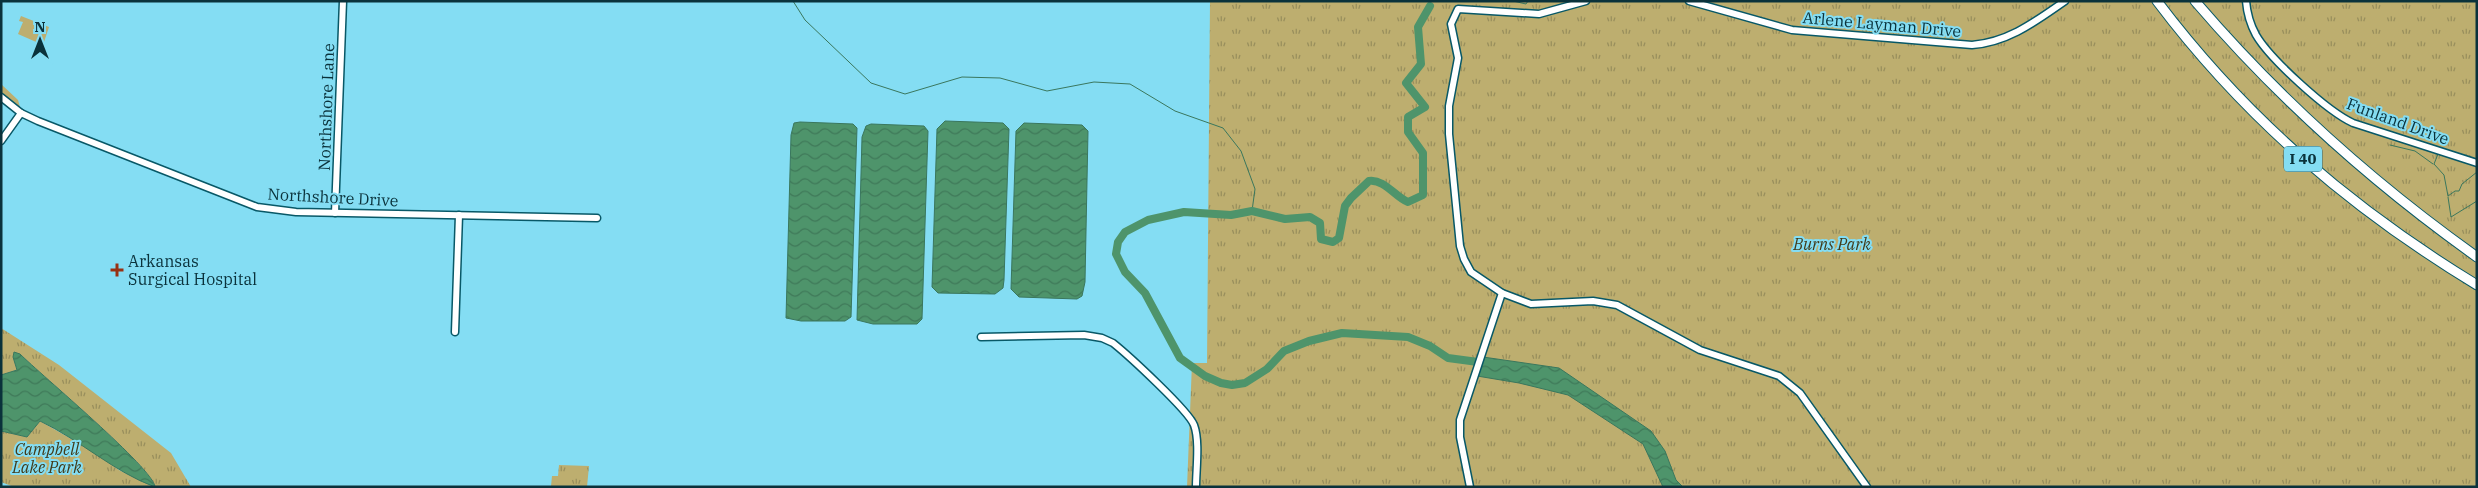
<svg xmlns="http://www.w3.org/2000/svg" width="2478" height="488" font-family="'IBM Plex Serif',serif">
	<defs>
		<pattern id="park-tufts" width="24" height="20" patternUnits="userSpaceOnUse" patternTransform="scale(1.25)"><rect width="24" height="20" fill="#bdae6f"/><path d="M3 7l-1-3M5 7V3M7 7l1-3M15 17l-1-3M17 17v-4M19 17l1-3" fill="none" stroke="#988e5c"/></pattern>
		<pattern id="water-waves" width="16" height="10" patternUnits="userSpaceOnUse" patternTransform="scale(1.25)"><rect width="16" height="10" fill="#4e946b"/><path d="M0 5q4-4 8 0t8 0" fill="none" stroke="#3f7959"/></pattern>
	</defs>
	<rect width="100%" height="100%" fill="#84ddf3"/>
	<!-- grass -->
	<g fill="#bdae6f">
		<path d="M21 16 49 27 43 45 18 34 23 22 19 21Z"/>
		<path d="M1 84 18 100 20 107 1 92Z"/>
	</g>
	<!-- park -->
	<g fill="url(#park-tufts)">
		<path d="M1210 1H2477V487H1187L1192 363H1207Z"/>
		<path d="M1 328 59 365 171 453 191 487H155C154 469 40 374 20 354L13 357 17 370 1 375Z"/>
		<path d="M40 421 96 453 119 470 154 487H14L1 482V431L27 437Z"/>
		<path d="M559 465 589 466 587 487 551 486 552 476H558Z"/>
	</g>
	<!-- water -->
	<g fill="url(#water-waves)" stroke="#3a775d">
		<path d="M945 121 1003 123 1009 129 1004 280 1003 288 995 294 938 293 932 287 937 129Z"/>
		<path d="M800 122 853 124 857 128 851 317 845 321H801L786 318 791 135 794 123Z"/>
		<path d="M1024 123 1082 125 1088 131 1085 282 1082 296 1077 299 1019 297 1011 289 1016 131Z"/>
		<path d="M871 124 924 126 928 131 922 319 917 324H873L857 320 862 137 866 126Z"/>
		<path d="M14 352 20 354C40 374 154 469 155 487 114 472 80 440 40 421L27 437 1 431V375L17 370 13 357Z"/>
		<path d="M1483 357 1559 368 1651 431 1665 451 1676 480 1683 487H1663L1643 444 1568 395 1519 383 1477 376Z"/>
	</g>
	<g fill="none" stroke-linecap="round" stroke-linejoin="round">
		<!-- stream -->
		<g stroke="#3a775d" stroke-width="1">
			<path d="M793 1 805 20 871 83 905 94 962 77 1000 78 1047 91 1094 82 1130 84 1175 111 1223 128 1241 151 1255 189 1252 211"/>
			<path d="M1513 1 1526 4 1528 1"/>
			<path d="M2390 145 2415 151 2433 164"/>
			<path d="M2438 154 2434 164 2444 175 2448 196 2455 191H2459L2462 184 2477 172"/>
			<path d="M2448 197 2451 217 2477 201"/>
		</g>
		<!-- river -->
		<path stroke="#4e946b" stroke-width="8" d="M1430 6 1418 27 1421 64 1406 83 1425 107 1408 117V132L1423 153V195L1408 202C1395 197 1385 179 1369 181L1351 198 1345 206 1339 238 1333 242 1321 239 1320 223 1310 217 1285 219 1252 211 1231 215 1184 212 1148 220 1125 232 1118 242 1116 254 1125 272 1145 293 1180 358 1205 376 1221 383 1232 385 1245 383 1267 369 1284 351 1309 341 1342 333 1408 337 1430 346 1448 358 1478 362"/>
		<defs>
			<g id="minor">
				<path d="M1586 1 1539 14 1458 9 1451 24 1458 58 1449 106V134L1460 246 1464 259 1471 272 1502 293 1531 304 1593 301 1617 305 1700 350 1779 376 1800 393 1867 487"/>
				<path d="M1689 1 1792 30 1972 45C2009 42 2036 21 2065 1"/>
				<path d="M2246 1C2247 13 2250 24 2256 35 2270 59 2327 111 2353 123L2477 163"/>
				<path d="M1 97 21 113 38 121 257 207 296 212 597 218"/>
				<path d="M1 141 21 113"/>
				<path d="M335 213 343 1"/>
				<path d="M455 332 459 215"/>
				<path d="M981 337 1084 335 1102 338 1113 343C1128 355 1188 410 1194 425 1200 441 1196 470 1196 487"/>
				<path d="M1470 487 1460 437V420L1502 293"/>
			</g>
			<g id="highway">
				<path d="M2157 1C2246 119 2352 209 2477 285"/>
				<path d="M2195 1C2278 98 2373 183 2477 257"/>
			</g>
		</defs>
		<!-- minor casing -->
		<use href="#minor" stroke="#085867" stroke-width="9"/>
		<!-- highway casing -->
		<use href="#highway" stroke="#085867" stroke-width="11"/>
		<!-- minor -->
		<use href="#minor" stroke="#fff" stroke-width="6"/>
		<!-- highway -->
		<use href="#highway" stroke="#fff" stroke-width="9"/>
	</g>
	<!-- markers -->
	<path fill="#983112" stroke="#84ddf3" stroke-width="2" d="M114.5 262.5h5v5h5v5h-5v5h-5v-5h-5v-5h5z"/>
	<g text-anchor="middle" stroke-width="4" stroke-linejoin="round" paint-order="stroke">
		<!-- shield labels -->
		<rect fill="#84ddf3" stroke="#2f6572" stroke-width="1" x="2284" y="146.5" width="38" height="25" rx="4"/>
		<g font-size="15" font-weight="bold" fill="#0a323b">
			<text x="2303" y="164">I 40</text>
		</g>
		<!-- street labels -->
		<g font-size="16" fill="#0a323b" stroke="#84ddf3">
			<text transform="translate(1882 24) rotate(5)" y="6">Arlene Layman Drive</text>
			<text transform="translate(326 107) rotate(-88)" y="6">Northshore Lane</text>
			<text transform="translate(2398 121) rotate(20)" y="6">Funland Drive</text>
			<text transform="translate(333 197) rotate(3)" y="6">Northshore Drive</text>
		</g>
		<!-- park labels -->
		<g font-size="16" font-style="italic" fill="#423b1a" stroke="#84ddf3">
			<text x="1832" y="250">Burns Park</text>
			<text x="47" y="455">Campbell<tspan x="47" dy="18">Lake Park</tspan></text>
		</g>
		<!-- poi labels -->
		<g font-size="16" fill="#0a323b" stroke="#84ddf3" text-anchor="start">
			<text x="128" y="267">Arkansas<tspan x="128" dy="18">Surgical Hospital</tspan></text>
		</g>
	</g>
	<!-- border -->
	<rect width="2478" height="488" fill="none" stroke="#0a323b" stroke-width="5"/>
	<!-- north arrow -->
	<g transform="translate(40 40)" stroke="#84ddf3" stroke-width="4" paint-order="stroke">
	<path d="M0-4L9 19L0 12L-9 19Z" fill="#0a323b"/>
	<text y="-8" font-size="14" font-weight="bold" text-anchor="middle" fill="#0a323b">N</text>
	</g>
</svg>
